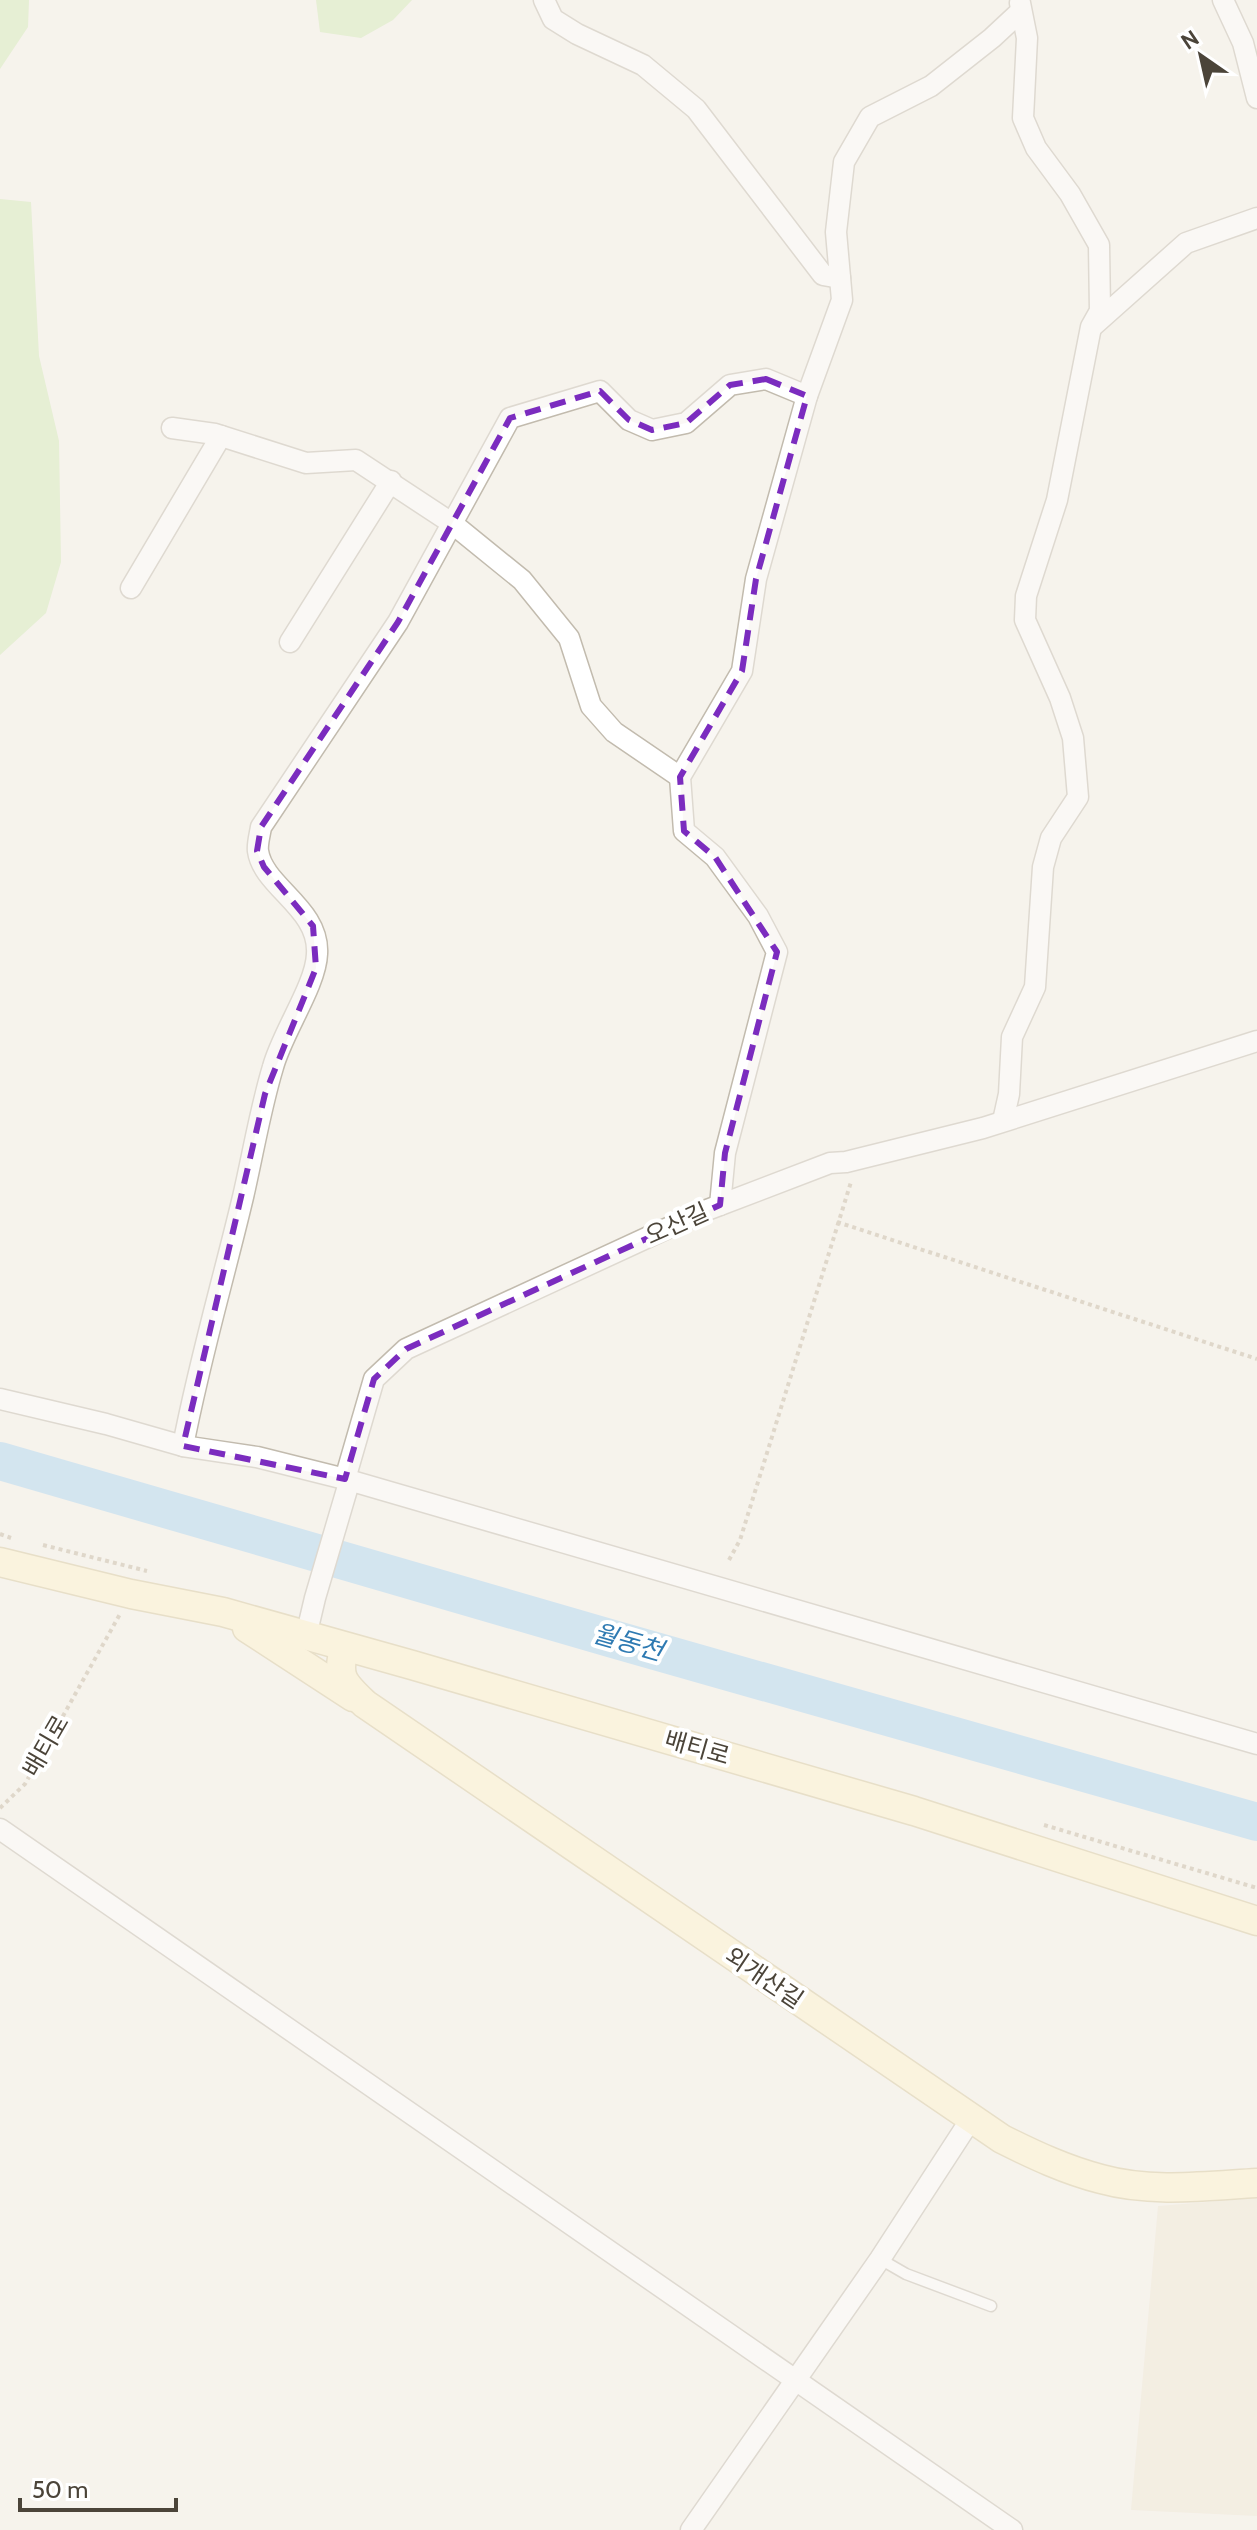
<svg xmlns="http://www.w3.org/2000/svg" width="1257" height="2530" font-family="Cabin,'Noto Sans KR',sans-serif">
	<rect width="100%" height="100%" fill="#f6f3ec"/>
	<!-- education -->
	<path fill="#efe8d6" d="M1257 2198V2516L1131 2510 1158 2206Z"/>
	<!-- green -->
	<g fill="#d2eab5">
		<path d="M0 0H29L28 27 0 69Z"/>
		<path d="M316 0H412L393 20 361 38 320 32Z"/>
		<path d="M0 199 31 202 39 356 59 441 61 562 46 613 0 655Z"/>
	</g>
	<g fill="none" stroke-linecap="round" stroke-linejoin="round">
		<!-- river -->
		<path stroke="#a9d4f2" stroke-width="38" d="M0 1461 613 1639 1257 1822"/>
		<defs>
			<path id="lane" d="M880 2259 906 2274 991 2306"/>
			<g id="street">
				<path d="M544 0 553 19 577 34 643 65 696 109 823 275 840 278"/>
				<path d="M1223 0 1243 43 1257 98"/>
				<path d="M1094 325 1186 243 1257 218"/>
				<path d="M172 428 215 434 306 463 356 460 453 524 522 580 569 638 591 706 614 732 680 777"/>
				<path d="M131 588 221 436"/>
				<path d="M290 642 391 481"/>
				<path d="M1003 1121 1009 1094 1012 1037 1035 987 1043 867 1051 838 1078 797 1073 738 1060 698 1025 620 1026 596 1057 500 1091 327 1100 311 1099 245 1070 194 1036 148 1023 118 1027 38 1020 3"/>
				<path d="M720 1205 725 1153 777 952 758 916 715 857 684 831 680 777 742 671 756 579 807 396 842 300 836 232 844 162 870 117 931 86 992 38 1021 11"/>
				<path d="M0 1399 106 1424 183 1446 257 1457 345 1479 1257 1744"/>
				<path d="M183 1446C199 1362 223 1281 243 1197 253 1154 260 1110 273 1067 282 1033 316 985 317 954 320 908 263 887 258 851 257 844 260 834 261 827L398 622 510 418 600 391 629 420 652 430 686 423 730 385 766 379 807 396"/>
				<path d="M306 1636 315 1598 348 1486 345 1479 374 1379 406 1349 707 1210 830 1163 846 1162 983 1128 1257 1041"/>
				<path d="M0 1829 1012 2530"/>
				<path d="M691 2530 880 2259 971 2119"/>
			</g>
			<g id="secondary">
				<path d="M0 1562 131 1594 223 1612 412 1665 914 1811 1257 1921"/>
				<path d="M247 1628 353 1697"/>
				<path d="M345 1647C335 1677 344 1684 365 1704L1002 2139C1034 2155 1066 2170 1101 2179 1151 2193 1206 2186 1257 2183"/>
			</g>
		</defs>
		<!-- lane casing -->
		<use href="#lane" stroke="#c2bbae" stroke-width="13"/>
		<!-- street casing -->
		<use href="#street" stroke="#c2bbae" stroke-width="23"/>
		<!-- secondary casing -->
		<use href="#secondary" stroke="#d6c79b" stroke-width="31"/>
		<!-- path -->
		<g stroke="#c4b79f" stroke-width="4" stroke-dasharray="4 4" stroke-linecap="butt">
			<path d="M837 1222 1257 1359"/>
			<path d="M0 1534 11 1538"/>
			<path d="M43 1545 147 1571"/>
			<path d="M729 1560 740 1540 851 1182"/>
			<path d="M0 1808 25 1784 120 1614"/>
			<path d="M1044 1825 1257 1888"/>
		</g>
		<!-- lane -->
		<use href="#lane" stroke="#fff" stroke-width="10"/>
		<!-- street -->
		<use href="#street" stroke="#fff" stroke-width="20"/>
		<!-- secondary -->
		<use href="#secondary" stroke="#fff3cd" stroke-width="28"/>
	</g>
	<!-- marked area -->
	<path d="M0 0H1257V2530H0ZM766 379 807 396 756 579 742 671 680 777 684 831 715 857 777 952 725 1153 720 1205 406 1349 374 1379 345 1479 183 1446 265 1094 316 968 313 926 264 867 257 851 261 827 398 622 510 418 600 391 629 420 652 430 686 423 730 385Z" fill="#f6f3ec" fill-opacity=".55" fill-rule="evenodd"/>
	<path fill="none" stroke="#7b2cbf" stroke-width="6" stroke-dasharray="16 10" stroke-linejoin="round" d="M766 379 807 396 756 579 742 671 680 777 684 831 715 857 777 952 725 1153 720 1205 406 1349 374 1379 345 1479 183 1446 265 1094 316 968 313 926 264 867 257 851 261 827 398 622 510 418 600 391 629 420 652 430 686 423 730 385Z"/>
	<g text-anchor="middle" stroke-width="8" stroke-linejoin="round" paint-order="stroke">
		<!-- street labels -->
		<g font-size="24" fill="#4b4439" stroke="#fff">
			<text transform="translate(677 1224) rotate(-24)" y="8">오산길</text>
			<text transform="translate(46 1746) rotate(-60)" y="8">배티로</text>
			<text transform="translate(697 1748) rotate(16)" y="8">배티로</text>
			<text transform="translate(764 1978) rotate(34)" y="8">외개산길</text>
		</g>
		<!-- water labels -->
		<g font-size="26" font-style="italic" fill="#2e7ab2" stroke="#fff">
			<text transform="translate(628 1642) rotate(16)" y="9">월동천</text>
		</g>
	</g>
	<!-- north arrow -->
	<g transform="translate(1201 56) rotate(326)" stroke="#ffffff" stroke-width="6" paint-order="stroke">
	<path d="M0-6L14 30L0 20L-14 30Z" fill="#4b4439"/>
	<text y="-12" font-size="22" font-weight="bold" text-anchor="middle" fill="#4b4439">N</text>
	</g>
	<!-- scale -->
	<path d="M20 2498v12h156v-12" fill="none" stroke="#4b4439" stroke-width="4"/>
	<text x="32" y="2498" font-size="24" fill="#4b4439" stroke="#ffffff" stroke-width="6" paint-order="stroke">50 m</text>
</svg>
